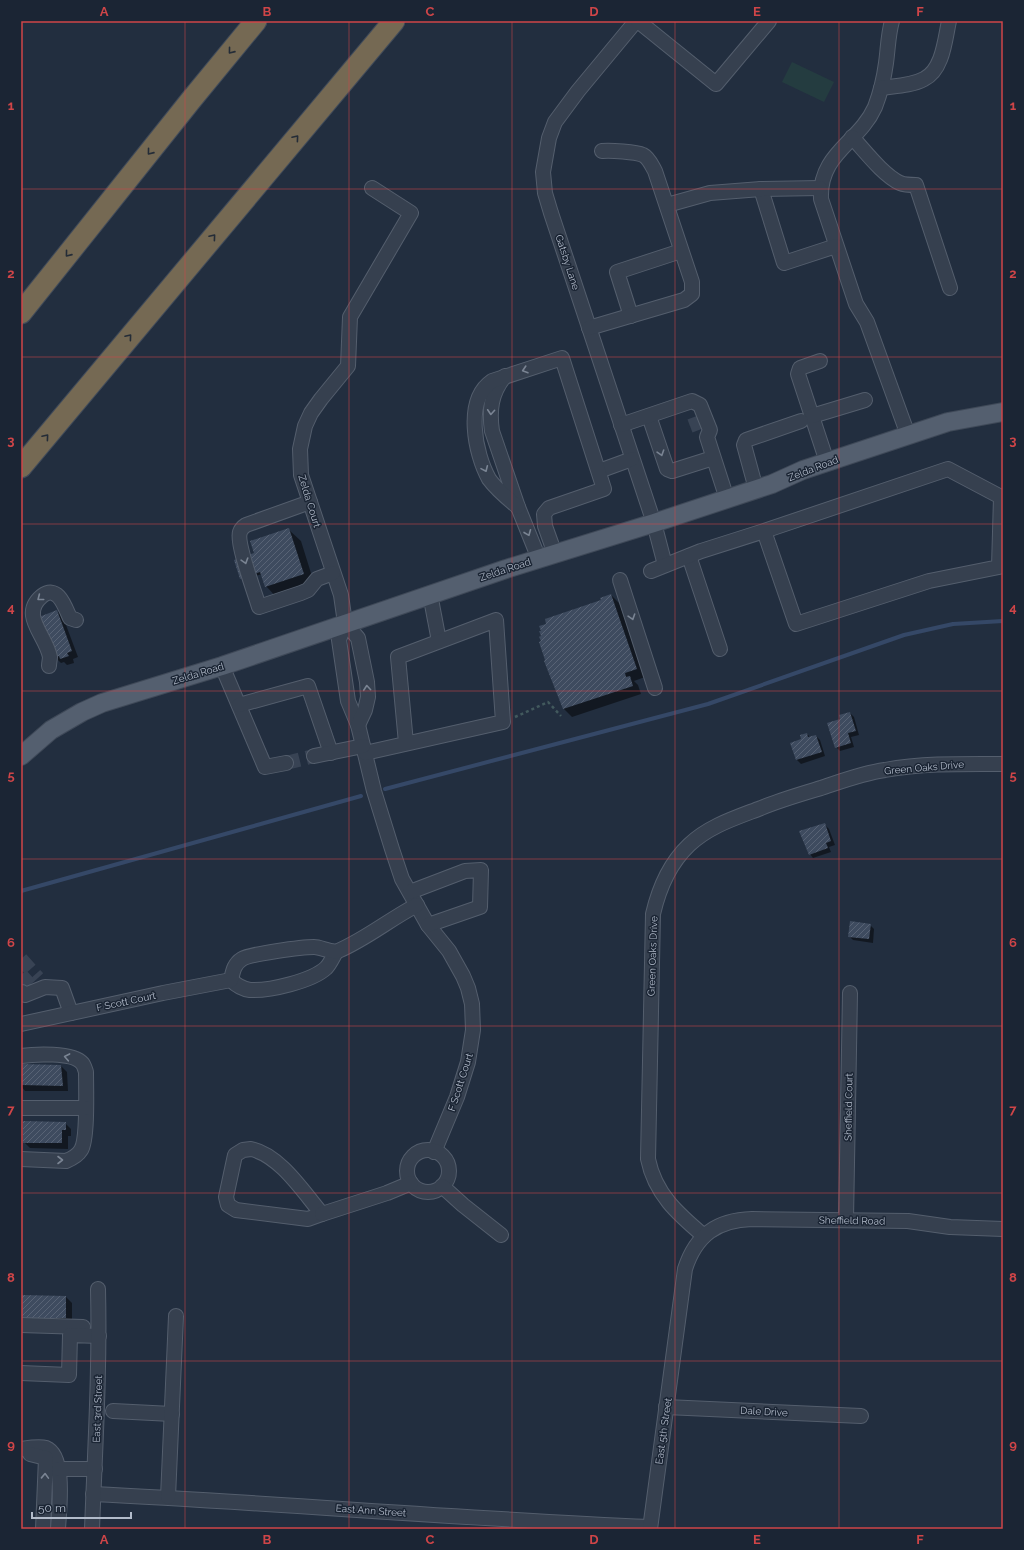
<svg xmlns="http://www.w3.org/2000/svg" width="1024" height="1550" font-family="Raleway,sans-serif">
	<defs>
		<pattern id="building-hatch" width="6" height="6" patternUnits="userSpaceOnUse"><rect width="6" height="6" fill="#3e4b5f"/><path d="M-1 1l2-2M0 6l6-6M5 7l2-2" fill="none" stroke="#586375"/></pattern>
	</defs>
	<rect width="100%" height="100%" fill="#222e3f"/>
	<!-- green -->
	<path fill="#243c40" d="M792 62 834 82 824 102 782 82Z"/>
	<!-- shadow -->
	<g fill="#0007">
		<path d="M288 529 301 541 315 586 278 599 266 586 262 574 243 580 241 578 257 557Z"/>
		<path d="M611 595 619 603 645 677 634 681 638 685 641 694 572 717 564 709 561 699 602 600Z"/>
		<path d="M57 611 63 617 78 657 73 659 74 663 67 665 64 662 61 663 55 657Z"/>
		<path d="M850 713 854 717 859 735 851 737 854 747 840 751 836 747 842 719Z"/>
		<path d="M807 734 811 738 816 736 820 740 825 756 801 764 797 760 802 739Z"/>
		<path d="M825 825 829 829 835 845 829 847 831 852 813 858 810 854Z"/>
		<path d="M870 925 874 929 873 943 853 940 849 936Z"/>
		<path d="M21 1065 61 1066 67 1072 68 1091H25L21 1086Z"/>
		<path d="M65 1123 71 1129V1136H68V1149L30 1148 24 1142Z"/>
		<path d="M21 1296 66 1297 72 1303V1324L60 1328Z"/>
	</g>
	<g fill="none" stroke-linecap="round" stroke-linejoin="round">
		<!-- stream -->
		<g stroke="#354867" stroke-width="4">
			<path d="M385 789 708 704 904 635 953 624 1003 621"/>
			<path d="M21 891 361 796"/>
		</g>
	</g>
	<!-- building -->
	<g fill="url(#building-hatch)">
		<path d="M289 528 304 574 265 587 260 572 240 579 234 560 254 553 250 541Z"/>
		<path d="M611 594 637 669 625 673 626 677 630 676 633 686 563 709 544 661 545 660 539 642 541 641 539 637 541 636 539 631H541L539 626 546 624 545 619 601 600 600 598Z"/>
		<path d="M57 610 72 651 67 653 69 656 60 659 59 656 54 658 39 617Z"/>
		<path d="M850 712 856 731 848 733 851 743 835 748 827 723 840 719 839 715Z"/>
		<path d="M807 733 808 737 816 735 822 752 796 760 790 743 801 739 800 735Z"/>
		<path d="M825 823 831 841 826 843 828 848 809 855 799 831Z"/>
		<path d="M850 921 871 924 869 939 848 937Z"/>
		<path d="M21 1064 61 1065 63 1086 21 1085Z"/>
		<path d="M23 1121 66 1122V1130H62V1143H23Z"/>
		<path d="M21 1295 66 1296V1318H54V1322H21Z"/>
	</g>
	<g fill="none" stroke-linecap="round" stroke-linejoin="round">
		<!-- minor-tunnel -->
		<g stroke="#384354" stroke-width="14" stroke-dasharray="14 7" stroke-linecap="butt">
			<path d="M694 417 699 430"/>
			<path d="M286 763 314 756"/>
			<path d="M21 959 38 978"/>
			<path d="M21 975 30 985"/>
		</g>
		<defs>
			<g id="minor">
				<path d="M636 21 578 91 555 122 549 138 543 172 545 193 551 213 654 523 665 565"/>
				<path d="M638 21 716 84 769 21"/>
				<path d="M892 21C888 35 888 49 886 63 884 78 880 94 875 107 859 143 819 153 821 199L856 304 867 322 908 435"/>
				<path d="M881 88C895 86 911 86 924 79 943 70 945 39 949 21"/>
				<path d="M852 137C865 151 883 175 900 183 905 185 911 185 916 185L950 288"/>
				<path d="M372 188 411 213 350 317 348 366 321 399 311 413 305 426 300 449 301 475 341 595 345 623 339 640 348 701 358 725 374 791 392 849 402 879 428 925 449 951 463 976 468 988 472 1004 473 1030 468 1062 457 1097 434 1152"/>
				<path d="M761 189 784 263 836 246"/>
				<path d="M667 205 710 193 761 189 820 188"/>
				<path d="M631 316 617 272 681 251"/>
				<path d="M589 328 684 300 692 294V282L655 171C652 166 649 158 643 155 636 152 610 150 602 151"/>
				<path d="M820 361 800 368 798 374 827 462"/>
				<path d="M505 376C491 393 489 410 492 431L518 507 539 559"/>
				<path d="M649 416 667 469 672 471 713 458"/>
				<path d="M812 416 865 400"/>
				<path d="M621 425 692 401 700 405 710 430 707 437 727 499"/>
				<path d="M599 471 632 459"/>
				<path d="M756 489 744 445 746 440 801 421"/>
				<path d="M310 502 246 525C243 527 241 529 240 532 236 543 255 593 259 607L301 593 308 590 317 579 333 573"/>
				<path d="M518 507C507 498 497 490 489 479 475 454 464 400 492 381L562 358 604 489 549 508 544 514 545 526 555 554"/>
				<path d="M689 556 720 649"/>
				<path d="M651 571 701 551 764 531 796 624 929 581 999 567 1001 497 948 469 764 531"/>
				<path d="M620 580 655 688"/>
				<path d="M430 594 439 641"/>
				<path d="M345 623 358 638 367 682 368 697 365 710 358 725"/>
				<path d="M49 666C49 663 50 659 50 657 46 635 19 615 42 596 58 584 65 607 70 618L76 620"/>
				<path d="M222 666 265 767 286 763"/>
				<path d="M239 705 308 686 331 753"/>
				<path d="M365 753 503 722 496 620 398 657 406 743"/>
				<path d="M314 756 363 746"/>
				<path d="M410 892 465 871 481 870 480 907 428 925"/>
				<path d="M231 980C236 985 243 989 250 990 270 991 312 981 326 968 330 964 333 957 336 952"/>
				<path d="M22 992 25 995 45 987 62 988 71 1013"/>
				<path d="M21 1024 163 993 231 980C233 971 234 964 242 959 250 954 302 947 314 947 321 947 331 953 338 951 366 939 390 919 417 905"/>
				<path d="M21 1056C34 1054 73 1052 82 1063 84 1065 85 1069 86 1072 86 1087 88 1139 81 1150 78 1155 71 1159 66 1161L21 1159"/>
				<path d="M21 1108H85"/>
				<path d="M251 1149C280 1155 304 1193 322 1214L308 1219 236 1210 228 1205 226 1197 235 1155 243 1150Z"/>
				<circle cx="428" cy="1171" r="21"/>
				<path d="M442 1186 463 1205 501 1235"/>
				<path d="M322 1214 387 1193 411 1183"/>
				<path d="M846 1220 850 993"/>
				<path d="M704 1236C678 1214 655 1194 648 1159L653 914C659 888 669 864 689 845 709 826 735 818 761 808 780 800 801 794 821 788 842 781 863 773 885 770 924 763 964 764 1003 764"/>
				<path d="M21 1325 83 1327"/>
				<path d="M21 1373 69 1375 70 1335 99 1336"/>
				<path d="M666 1407 861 1416"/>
				<path d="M113 1411 172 1414"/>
				<path d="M21 1449C28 1448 39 1446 46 1448 66 1456 59 1510 58 1529"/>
				<path d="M30 1454 46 1458 43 1529"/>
				<path d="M59 1469H95"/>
				<path d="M93 1494C279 1503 464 1519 650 1527"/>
				<path d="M168 1497 176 1316"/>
				<path d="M92 1529C95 1449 100 1369 98 1289"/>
				<path d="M650 1529 685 1269C696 1235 717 1220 752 1219L908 1221 950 1227 1003 1229"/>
			</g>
			<path id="major" d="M21 756 51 730 82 712 102 703 222 666 506 569 654 523 772 484 803 470 948 422 1003 412"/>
			<g id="highway">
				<path d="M21 313 191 100 256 21"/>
				<path d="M21 467 394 21"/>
			</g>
		</defs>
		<!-- minor casing -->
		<use href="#minor" stroke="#545e6d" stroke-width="16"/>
		<!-- major casing -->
		<use href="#major" stroke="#3f4958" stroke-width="20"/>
		<!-- highway casing -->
		<use href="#highway" stroke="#414b5a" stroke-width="23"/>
		<!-- path -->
		<path stroke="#42595d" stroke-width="2.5" stroke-dasharray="3 3" stroke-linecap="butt" d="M515 717 548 702 561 716"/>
		<!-- minor -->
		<use href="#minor" stroke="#36404f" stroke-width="14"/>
		<!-- major -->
		<use href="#major" stroke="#545f6f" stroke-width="18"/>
		<!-- highway -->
		<use href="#highway" stroke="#756953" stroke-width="21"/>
	</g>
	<!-- one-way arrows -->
	<defs><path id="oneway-chevron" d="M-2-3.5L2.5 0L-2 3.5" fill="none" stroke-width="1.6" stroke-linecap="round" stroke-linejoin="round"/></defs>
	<g stroke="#242c37">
		<use href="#oneway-chevron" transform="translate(231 51) rotate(129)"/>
		<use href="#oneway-chevron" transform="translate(296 138) rotate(-50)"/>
		<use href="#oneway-chevron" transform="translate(150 152) rotate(129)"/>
		<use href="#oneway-chevron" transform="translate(213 237) rotate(-50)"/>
		<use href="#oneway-chevron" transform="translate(68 254) rotate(129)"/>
		<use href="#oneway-chevron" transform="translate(129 337) rotate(-50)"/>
		<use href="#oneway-chevron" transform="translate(46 437) rotate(-50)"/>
	</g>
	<g stroke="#7a8493">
		<use href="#oneway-chevron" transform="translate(525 370) rotate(162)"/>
		<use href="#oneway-chevron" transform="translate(491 412) rotate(94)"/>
		<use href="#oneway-chevron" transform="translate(661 453) rotate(72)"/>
		<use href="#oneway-chevron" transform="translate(485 469) rotate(66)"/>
		<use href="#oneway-chevron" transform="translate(528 533) rotate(68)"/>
		<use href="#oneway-chevron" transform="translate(245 561) rotate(73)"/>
		<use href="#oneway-chevron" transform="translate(40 598) rotate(142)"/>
		<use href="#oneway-chevron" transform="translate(632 617) rotate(72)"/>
		<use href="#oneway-chevron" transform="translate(367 688) rotate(-95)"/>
		<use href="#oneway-chevron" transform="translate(67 1057) rotate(-169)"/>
		<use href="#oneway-chevron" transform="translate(60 1160)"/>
		<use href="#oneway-chevron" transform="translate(45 1476) rotate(-88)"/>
	</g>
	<!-- grid -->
	<path fill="none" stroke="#cf4548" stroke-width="1" stroke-opacity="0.55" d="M185 21V1529M349 21V1529M512 21V1529M675 21V1529M839 21V1529M21 189H1003M21 357H1003M21 524H1003M21 691H1003M21 859H1003M21 1026H1003M21 1193H1003M21 1361H1003"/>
	<g text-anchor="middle" stroke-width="3" stroke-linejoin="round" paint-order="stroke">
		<!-- street labels -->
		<g font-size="10" fill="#b2bbca" stroke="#1b2534">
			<text transform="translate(568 262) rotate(72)" y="4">Gatsby Lane</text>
			<text transform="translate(813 468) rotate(-21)" y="4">Zelda Road</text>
			<text transform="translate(310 501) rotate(73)" y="4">Zelda Court</text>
			<text transform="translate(505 569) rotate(-18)" y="4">Zelda Road</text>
			<text transform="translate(198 673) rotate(-17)" y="4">Zelda Road</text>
			<text transform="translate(924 767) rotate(-5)" y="4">Green Oaks Drive</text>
			<text transform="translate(652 956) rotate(-88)" y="4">Green Oaks Drive</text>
			<text transform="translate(126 1001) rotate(-12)" y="4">F Scott Court</text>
			<text transform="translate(460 1082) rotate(-72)" y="4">F Scott Court</text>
			<text transform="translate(848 1107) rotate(-89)" y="4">Sheffield Court</text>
			<text transform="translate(852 1220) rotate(1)" y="4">Sheffield Road</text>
			<text transform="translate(97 1409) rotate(-88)" y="4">East 3rd Street</text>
			<text transform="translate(764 1411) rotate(3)" y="4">Dale Drive</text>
			<text transform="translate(663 1431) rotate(-82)" y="4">East 5th Street</text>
			<text transform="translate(371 1510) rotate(4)" y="4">East Ann Street</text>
		</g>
	</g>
	<!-- border -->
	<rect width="1024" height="1550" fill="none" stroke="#1b2534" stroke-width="44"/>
	<!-- scale -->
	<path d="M32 1512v6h99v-6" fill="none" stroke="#b2bbca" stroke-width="2"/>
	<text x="38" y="1512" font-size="12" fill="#b2bbca" stroke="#1b2534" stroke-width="3" paint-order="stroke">50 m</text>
	<rect x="22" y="22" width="980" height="1506" fill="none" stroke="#cf4548" stroke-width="1.5"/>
	<g font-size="13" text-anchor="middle" font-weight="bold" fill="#cf4548">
		<text x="104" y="16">A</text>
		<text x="267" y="16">B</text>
		<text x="430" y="16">C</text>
		<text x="594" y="16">D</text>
		<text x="757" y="16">E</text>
		<text x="920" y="16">F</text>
		<text x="11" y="110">1</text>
		<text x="1013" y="110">1</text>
		<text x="11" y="278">2</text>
		<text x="1013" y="278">2</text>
		<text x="11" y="445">3</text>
		<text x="1013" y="445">3</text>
		<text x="11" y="612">4</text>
		<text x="1013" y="612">4</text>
		<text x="11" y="780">5</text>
		<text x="1013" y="780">5</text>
		<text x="11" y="947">6</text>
		<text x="1013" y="947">6</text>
		<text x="11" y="1114">7</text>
		<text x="1013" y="1114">7</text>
		<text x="11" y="1282">8</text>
		<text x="1013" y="1282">8</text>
		<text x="11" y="1449">9</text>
		<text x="1013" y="1449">9</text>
		<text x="104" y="1544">A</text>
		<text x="267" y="1544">B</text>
		<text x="430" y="1544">C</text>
		<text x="594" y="1544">D</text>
		<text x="757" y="1544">E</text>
		<text x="920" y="1544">F</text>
	</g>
</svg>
